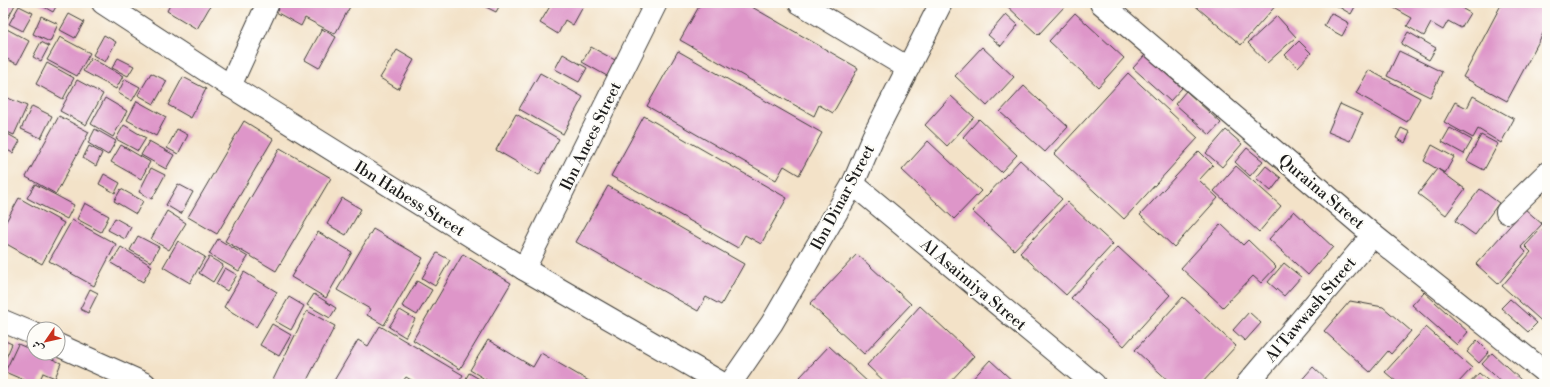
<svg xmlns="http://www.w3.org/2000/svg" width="1550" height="387" font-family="'Libre Bodoni',Amiri,serif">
	<rect width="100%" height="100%" fill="#fdfcf7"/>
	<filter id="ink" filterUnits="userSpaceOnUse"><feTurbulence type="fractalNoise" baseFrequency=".025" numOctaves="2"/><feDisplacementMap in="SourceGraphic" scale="8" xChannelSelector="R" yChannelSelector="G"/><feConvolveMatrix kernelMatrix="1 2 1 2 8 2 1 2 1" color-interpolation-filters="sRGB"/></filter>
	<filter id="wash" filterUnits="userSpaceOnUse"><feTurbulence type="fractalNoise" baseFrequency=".012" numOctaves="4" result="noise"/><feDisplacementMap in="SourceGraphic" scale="16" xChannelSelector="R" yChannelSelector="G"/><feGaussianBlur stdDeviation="0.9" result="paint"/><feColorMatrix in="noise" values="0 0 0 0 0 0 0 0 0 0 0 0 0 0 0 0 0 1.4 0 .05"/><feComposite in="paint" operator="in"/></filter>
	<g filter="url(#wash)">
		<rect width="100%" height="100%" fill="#f3e2c8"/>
		<g id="blocks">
			<!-- building -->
			<g fill="#de96c9">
				<path d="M3 3H16L5 23 3 22Z"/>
				<path d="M37 3H58L53 12Z"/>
				<path d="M151 3H161L159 7Z"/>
				<path d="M171 3H212L197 29 167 11Z"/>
				<path d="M281 3H352L335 34 305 18 301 26 276 12Z"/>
				<path d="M478 3H501L496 12Z"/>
				<path d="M552 3H585L573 25 565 20 558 34 540 23Z"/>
				<path d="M701 3H745L858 68 833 113 819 105 814 116 680 40Z"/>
				<path d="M1004 3H1059L1064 7 1038 35Z"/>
				<path d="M1192 3H1278L1241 45Z"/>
				<path d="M1332 3H1357L1351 14Z"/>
				<path d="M1387 3H1467L1463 9 1470 13 1461 28 1448 21 1443 30 1431 23 1424 36 1407 26 1412 18 1387 4Z"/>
				<path d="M1502 3H1547V26L1507 101 1463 77Z"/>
				<path d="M19 6 33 13 23 31 9 24Z"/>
				<path d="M1075 13 1124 58 1098 87 1049 41Z"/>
				<path d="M1331 13 1349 23 1342 36 1324 26Z"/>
				<path d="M69 14 84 22 75 38 60 30Z"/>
				<path d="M1006 14 1018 25 1001 46 988 35Z"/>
				<path d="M41 16 58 24 50 42 33 34Z"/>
				<path d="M1277 16 1296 37 1267 63 1248 43Z"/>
				<path d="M3 27 29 41 17 64 3 57Z"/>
				<path d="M322 29 336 37 319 68 305 60Z"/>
				<path d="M1408 32 1436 48 1429 60 1401 44Z"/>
				<path d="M104 35 116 42 105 62 93 55Z"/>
				<path d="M60 37 90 53 77 76 47 60Z"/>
				<path d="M1299 41 1311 53 1298 67 1285 55Z"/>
				<path d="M41 42 49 46 41 61 33 57Z"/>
				<path d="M591 47 615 60 607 76 582 62Z"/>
				<path d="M982 47 1014 77 987 106 955 76Z"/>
				<path d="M397 50 414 60 398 89 380 78Z"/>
				<path d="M678 51 822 133 799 175 784 166 776 180 647 106Z"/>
				<path d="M1399 51 1442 72 1430 97 1387 76Z"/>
				<path d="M563 54 587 68 579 82 555 69Z"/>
				<path d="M1145 55 1182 88 1170 101 1133 68Z"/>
				<path d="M91 58 123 76 116 89 83 71Z"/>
				<path d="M118 58 134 66 128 76 112 68Z"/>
				<path d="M47 63 74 78 63 99 36 84Z"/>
				<path d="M1369 70 1420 98 1407 122 1356 93Z"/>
				<path d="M151 73 167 81 154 104 138 95Z"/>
				<path d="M540 73 583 97 563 134 519 109Z"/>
				<path d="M1128 73 1198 138 1124 219 1054 154Z"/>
				<path d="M183 77 206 89 191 118 168 105Z"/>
				<path d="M125 79 140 87 132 101 118 93Z"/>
				<path d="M77 80 103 94 86 125 60 111Z"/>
				<path d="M1024 86 1068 127 1045 152 1000 112Z"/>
				<path d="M1186 91 1221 123 1210 135 1175 104Z"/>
				<path d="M3 96 27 106 14 135 3 130Z"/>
				<path d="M951 96 974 117 947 146 925 125Z"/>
				<path d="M1473 96 1514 119 1501 143 1478 129 1473 138 1444 122 1455 102 1467 108Z"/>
				<path d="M105 98 127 111 113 137 91 124Z"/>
				<path d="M137 101 166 117 156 136 127 120Z"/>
				<path d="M1340 104 1362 114 1350 141 1328 132Z"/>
				<path d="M32 106 52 116 41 138 21 129Z"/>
				<path d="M516 114 559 139 539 175 496 150Z"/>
				<path d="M59 116 89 132 56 194 26 177Z"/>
				<path d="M644 116 787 198 761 244 745 235 738 248 611 176Z"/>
				<path d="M979 119 1017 155 1001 172 963 137Z"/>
				<path d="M244 121 273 139 217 234 188 217Z"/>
				<path d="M124 125 146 138 138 151 116 139Z"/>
				<path d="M1401 128 1410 132 1405 143 1396 138Z"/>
				<path d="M1450 128 1472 140 1464 154 1442 142Z"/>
				<path d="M95 129 116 141 108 155 88 143Z"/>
				<path d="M177 129 188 135 178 154 167 148Z"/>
				<path d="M1226 130 1242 144 1222 167 1206 153Z"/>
				<path d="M6 133 20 141 13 153 3 148V138Z"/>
				<path d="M1481 135 1498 144 1484 170 1467 161Z"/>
				<path d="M149 141 174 155 166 169 141 155Z"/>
				<path d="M928 141 981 191 954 219 902 170Z"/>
				<path d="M121 145 150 162 141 179 111 162Z"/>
				<path d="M1432 145 1454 157 1445 173 1438 169 1465 189 1446 215 1418 194 1437 169 1424 161Z"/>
				<path d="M89 146 102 153 96 166 83 158Z"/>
				<path d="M280 148 331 178 276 271 225 241Z"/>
				<path d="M1247 148 1263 161 1250 176 1235 162Z"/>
				<path d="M1199 151 1213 165 1199 180 1218 198 1174 247 1140 215Z"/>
				<path d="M1020 160 1062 199 1014 250 972 211Z"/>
				<path d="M1236 166 1281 206 1259 232 1214 191Z"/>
				<path d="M1266 166 1281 178 1271 191 1256 178Z"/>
				<path d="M151 168 165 175 152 199 139 192Z"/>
				<path d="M104 174 120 183 115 193 99 184Z"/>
				<path d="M35 184 74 205 67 219 27 198Z"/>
				<path d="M178 184 193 192 181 214 166 205Z"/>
				<path d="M608 186 744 264 721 305 706 297 698 311 576 242Z"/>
				<path d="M121 189 143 201 136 214 114 201Z"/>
				<path d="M1480 189 1499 203 1475 235 1455 221Z"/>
				<path d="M1547 189V199L1542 194Z"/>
				<path d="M19 198 64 223 42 264 3 242V227Z"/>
				<path d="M342 198 361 209 346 235 327 224Z"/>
				<path d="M1067 202 1113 244 1066 295 1020 253Z"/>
				<path d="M85 203 109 216 101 232 77 219Z"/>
				<path d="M1525 209 1542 224 1521 247 1526 252 1498 284 1476 264Z"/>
				<path d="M167 211 186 223 169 250 151 239Z"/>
				<path d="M1294 211 1333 247 1308 275 1269 239Z"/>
				<path d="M115 218 131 227 125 239 108 230Z"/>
				<path d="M72 220 116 244 94 286 49 261Z"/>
				<path d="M1221 224 1243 245 1248 240 1276 267 1261 283 1253 276 1223 307 1181 268Z"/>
				<path d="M373 229 423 258 384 325 367 315 370 309 337 290Z"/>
				<path d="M1541 229 1547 235V326L1502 286 1531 252 1525 246Z"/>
				<path d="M318 232 352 252 326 298 291 277Z"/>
				<path d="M138 236 159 247 151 262 130 250Z"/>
				<path d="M218 239 248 257 239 271 209 254Z"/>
				<path d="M178 241 205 257 190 283 163 267Z"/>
				<path d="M121 247 152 266 143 282 111 263Z"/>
				<path d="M1118 247 1170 295 1124 346 1071 298Z"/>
				<path d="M437 253 450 260 435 286 422 278Z"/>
				<path d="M463 254 511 283 460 369 413 340Z"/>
				<path d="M857 254 911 304 864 354 810 304Z"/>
				<path d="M209 257 223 265 213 282 199 273Z"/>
				<path d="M1284 263 1301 277 1284 296 1268 282Z"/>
				<path d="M225 268 237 275 227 291 216 284Z"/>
				<path d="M244 272 277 292 256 327 224 307Z"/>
				<path d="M417 281 432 290 417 315 402 306Z"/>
				<path d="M90 289 98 293 88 313 80 309Z"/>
				<path d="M1424 292 1468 332 1457 345 1412 305Z"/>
				<path d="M314 294 336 308 330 318 307 305Z"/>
				<path d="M289 297 304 306 291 330 275 321Z"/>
				<path d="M1183 297 1236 346 1201 384H1172L1135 350Z"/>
				<path d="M1510 299 1537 323 1528 332 1501 308Z"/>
				<path d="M1350 301 1383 307 1411 331 1391 354 1388 351 1370 372 1324 331Z"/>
				<path d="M920 306 974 356 948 384H887L867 365Z"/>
				<path d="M400 310 415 319 405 337 389 327Z"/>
				<path d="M307 311 335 326 305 384H271Z"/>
				<path d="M1249 312 1261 323 1245 341 1233 330Z"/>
				<path d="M272 324 291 335 279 356 260 345Z"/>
				<path d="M380 326 463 375 458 384H418L406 377 401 384H332L358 340 368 346Z"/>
				<path d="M1426 327 1472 368 1457 384H1399L1385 372Z"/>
				<path d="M3 340 12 344 3 365Z"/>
				<path d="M488 340 533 367 541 353 594 384H493L470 370Z"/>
				<path d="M1477 340 1489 352 1479 363 1467 352Z"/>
				<path d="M18 344 34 351V353H39L61 363 55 378 43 373 38 384H33L5 372Z"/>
				<path d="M829 346 870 384H808L800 377Z"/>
				<path d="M1492 353 1521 380 1517 384H1504L1482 364Z"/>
				<path d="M990 360 1016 384H968Z"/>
				<path d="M1313 367 1331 384H1298Z"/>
				<path d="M469 373 488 384H463Z"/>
				<path d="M1479 373 1492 384H1469Z"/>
			</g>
		</g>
	</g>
	<g filter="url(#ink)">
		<use href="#blocks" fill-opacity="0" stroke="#3c3a36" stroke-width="1"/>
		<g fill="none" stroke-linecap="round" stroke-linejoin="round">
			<defs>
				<g id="minor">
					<path d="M103 3 230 86 524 269 723 384"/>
					<path d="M800 3 908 68"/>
					<path d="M1101 3 1373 235 1547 374"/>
					<path d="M230 86 268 3"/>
					<path d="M853 184 1094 384"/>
					<path d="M1507 212 1547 173"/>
					<path d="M524 269 656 3"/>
					<path d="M3 321 34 334"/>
					<path d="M58 345 145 384"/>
					<path d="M730 384 772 323 853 184 873 137 941 3"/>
					<path d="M1247 384 1373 235"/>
				</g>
			</defs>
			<!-- minor casing -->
			<use href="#minor" stroke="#3c3a36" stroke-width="24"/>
			<!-- minor -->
			<use href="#minor" stroke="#fff" stroke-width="22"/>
		</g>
	</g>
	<g text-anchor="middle" stroke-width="4" stroke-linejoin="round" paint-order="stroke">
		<!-- street labels -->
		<g font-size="16" fill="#1c1c1c" stroke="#fdfcf7">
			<text transform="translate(590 136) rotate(-64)" y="6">Ibn Anees Street</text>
			<text transform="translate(1322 191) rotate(40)" y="6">Quraina Street</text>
			<text transform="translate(842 197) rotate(-62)" y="6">Ibn Dinar Street</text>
			<text transform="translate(410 198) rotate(32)" y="6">Ibn Habess Street</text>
			<text transform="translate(974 284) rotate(40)" y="6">Al Asaimiya Street</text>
			<text transform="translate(1310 309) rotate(-50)" y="6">Al Tawwash Street</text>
		</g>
	</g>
	<!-- margin -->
	<rect width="1550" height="387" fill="none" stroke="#fdfcf7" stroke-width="16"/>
	<!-- north arrow -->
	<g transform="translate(46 341) rotate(236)"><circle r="19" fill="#fdfcf7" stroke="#a3a29f"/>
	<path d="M0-3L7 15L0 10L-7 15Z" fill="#c8321e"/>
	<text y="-6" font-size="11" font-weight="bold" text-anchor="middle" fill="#1c1c1c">ش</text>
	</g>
</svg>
